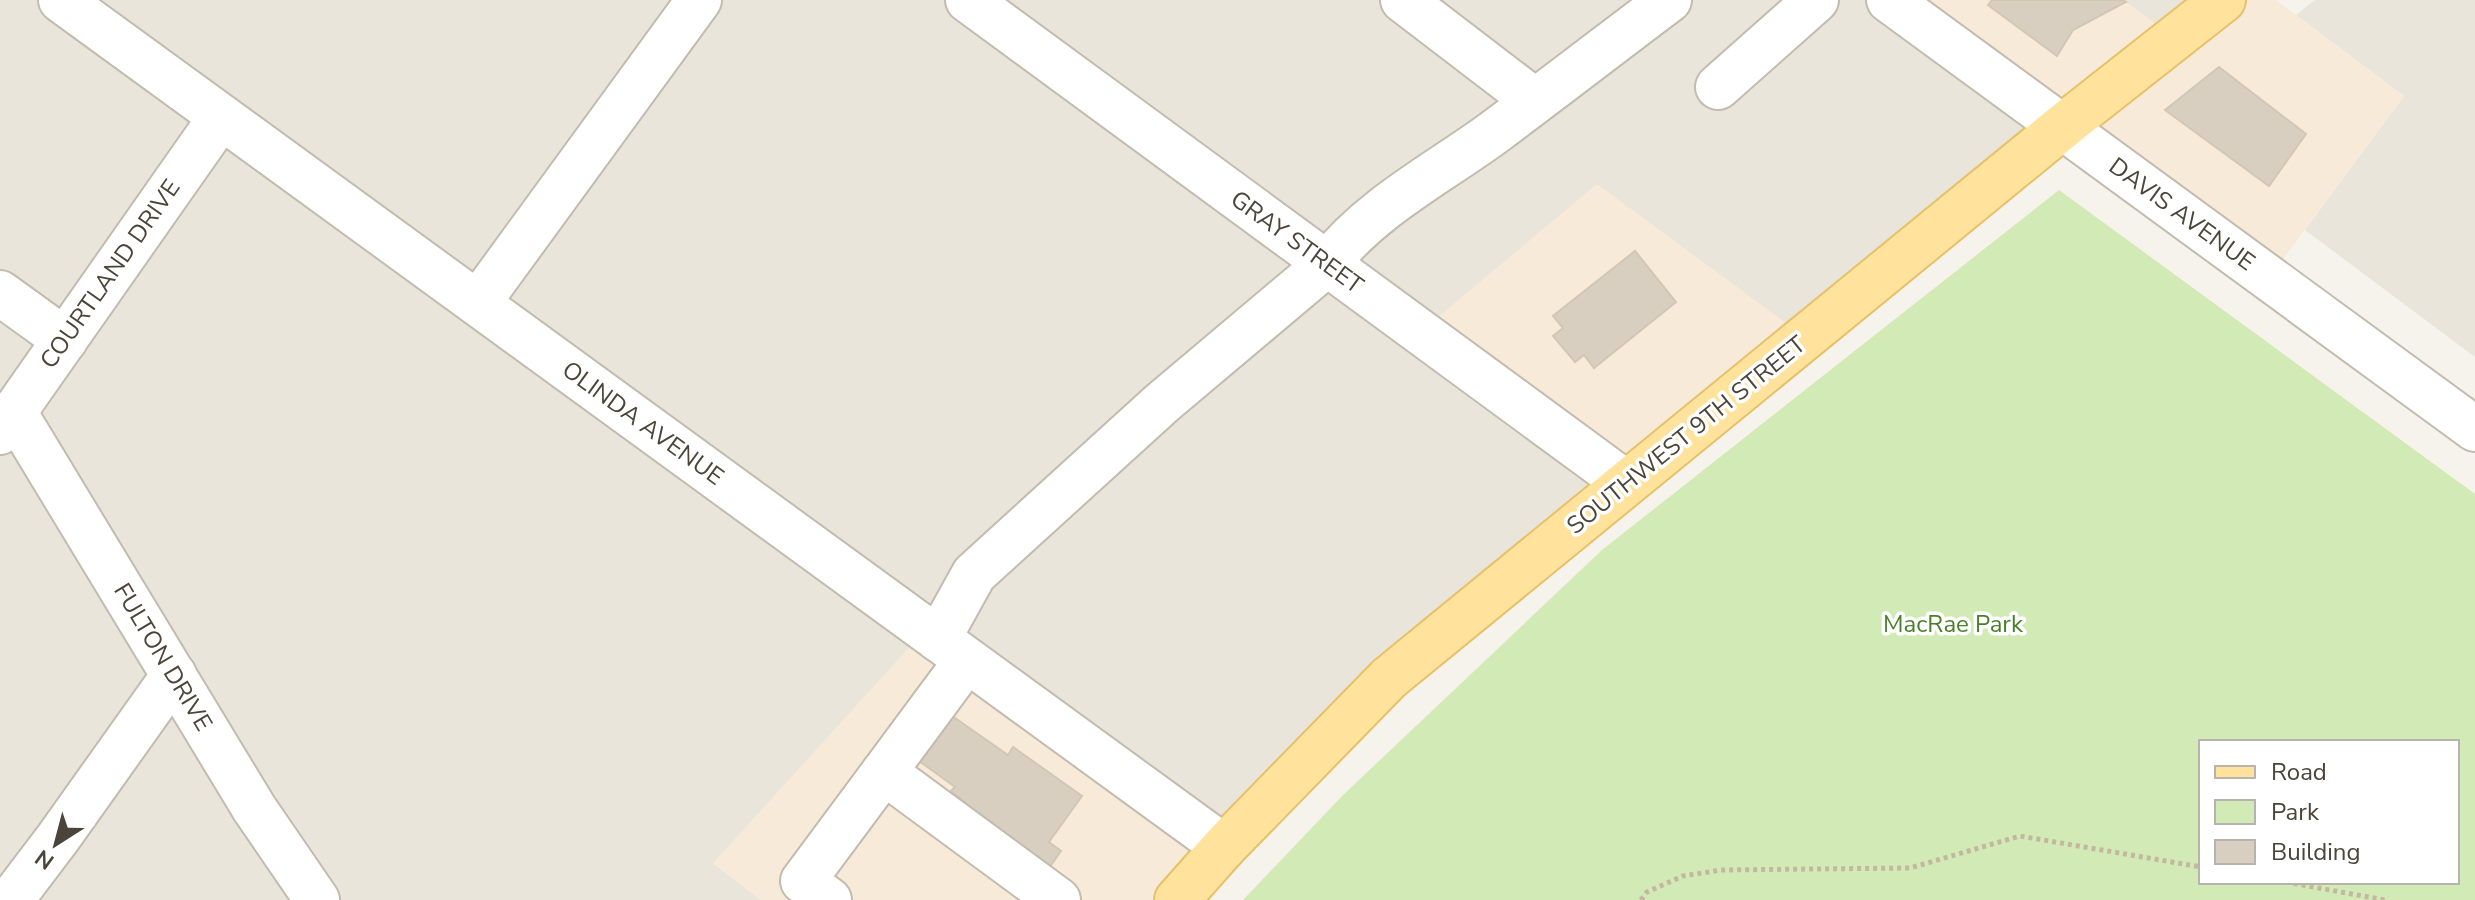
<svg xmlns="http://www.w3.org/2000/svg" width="2475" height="900" font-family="'Nunito Sans',sans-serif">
	<rect width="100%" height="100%" fill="#f6f3ec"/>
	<!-- residential -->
	<g fill="#eae5da">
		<path d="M0 0H1883L2060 126 1626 483 1224 847 714 864 761 900H0Z"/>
		<path d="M2123 0H2223L2175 38Z"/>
		<path d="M2315 0H2475V357L2305 230 2404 96 2296 15Z"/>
	</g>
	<!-- commercial -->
	<g fill="#f7ead8">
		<path d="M1883 0H2123L2175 38 2223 0H2276L2404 96 2269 278Z"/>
		<path d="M1597 184 1805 337 1626 483 1420 332Z"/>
		<path d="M925 630 1224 847 1177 900H761L713 863Z"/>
	</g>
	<!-- green -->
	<path fill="#d2eab5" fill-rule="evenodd" d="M2059 190 2475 494V900H1243L1342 796 1602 550ZM2201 742H2457V882H2201Z"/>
	<!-- building -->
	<g fill="#d8cfc1" stroke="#d3c7b4" stroke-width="2">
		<path d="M1992 0H2123L2126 2 2073 30 2057 56 1988 5Z"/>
		<path d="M2219 67 2306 134 2269 186 2165 110Z"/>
		<path d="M1635 251 1676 302 1594 368 1584 355 1575 362 1553 336 1563 328 1553 316Z"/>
		<path d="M948 713 1008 755 1013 747 1082 796 1049 842 1061 851 1049 868 964 809 967 804 951 791 955 787 915 758Z"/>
	</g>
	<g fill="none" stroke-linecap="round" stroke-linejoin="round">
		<defs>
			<g id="minor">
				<path d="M61 0 1224 847"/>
				<path d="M968 0 1626 483"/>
				<path d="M1403 0 1535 101"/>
				<path d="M1889 0 2475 429"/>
				<path d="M1718 87 1816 0"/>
				<path d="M0 293 65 340"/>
				<path d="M478 303 699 0"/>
				<path d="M14 412 254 808 317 900"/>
				<path d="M0 432 221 117"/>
				<path d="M938 639 974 574 1162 403 1327 264C1370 209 1433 176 1489 136 1550 91 1609 45 1669 0"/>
				<path d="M884 772 967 660"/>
				<path d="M11 900 58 838 174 675"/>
				<path d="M829 900 803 881 884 772 1058 900"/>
			</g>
			<path id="major" d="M1177 900 1224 847 1389 678 2072 119 2223 0"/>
		</defs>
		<!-- minor casing -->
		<use href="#minor" stroke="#c2bbae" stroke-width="48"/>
		<!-- major casing -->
		<use href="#major" stroke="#e6c16a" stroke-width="48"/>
		<!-- path -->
		<g stroke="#c4b79f" stroke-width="5" stroke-dasharray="4 4" stroke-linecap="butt">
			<path d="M2286 882 2385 900"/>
			<path d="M1641 900 1647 892 1683 876 1721 870 1910 868 2020 836 2201 867"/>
		</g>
		<!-- minor -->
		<use href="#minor" stroke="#fff" stroke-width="44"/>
		<!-- major -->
		<use href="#major" stroke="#ffe39c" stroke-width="44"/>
	</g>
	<g text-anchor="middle" stroke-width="7" stroke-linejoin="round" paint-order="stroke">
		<!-- street labels -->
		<g font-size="24" fill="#4b4439" stroke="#fff">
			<text transform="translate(2182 214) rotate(36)" y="8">DAVIS AVENUE</text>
			<text transform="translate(1297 242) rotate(36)" y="8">GRAY STREET</text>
			<text transform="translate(110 274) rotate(-55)" y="8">COURTLAND DRIVE</text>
			<text transform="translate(643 423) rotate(36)" y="8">OLINDA AVENUE</text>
			<text transform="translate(1686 435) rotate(-39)" y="8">SOUTHWEST 9TH STREET</text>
			<text transform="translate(163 657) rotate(59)" y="8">FULTON DRIVE</text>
		</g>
		<!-- park labels -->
		<g font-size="24" fill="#4a7f2a" stroke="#fff">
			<text x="1953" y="632">MacRae Park</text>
		</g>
	</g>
	<!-- legend -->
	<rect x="2199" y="740" width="260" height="144" fill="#ffffff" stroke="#b7b4b0" stroke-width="2"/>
	<rect x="2215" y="766" width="40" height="12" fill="#ffe39c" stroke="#b7b4b0" stroke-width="2"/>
	<text x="2271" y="780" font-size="24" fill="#4b4439">Road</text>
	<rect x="2215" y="800" width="40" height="24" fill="#d2eab5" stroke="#b7b4b0" stroke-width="2"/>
	<text x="2271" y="820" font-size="24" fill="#4b4439">Park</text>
	<rect x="2215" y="840" width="40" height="24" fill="#d8cfc1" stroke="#b7b4b0" stroke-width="2"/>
	<text x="2271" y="860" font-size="24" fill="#4b4439">Building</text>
	<!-- north arrow -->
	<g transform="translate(56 844) rotate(216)" stroke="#ffffff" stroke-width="6" paint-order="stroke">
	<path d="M0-6L14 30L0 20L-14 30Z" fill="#4b4439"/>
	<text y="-12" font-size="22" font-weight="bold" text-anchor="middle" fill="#4b4439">N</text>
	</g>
</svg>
